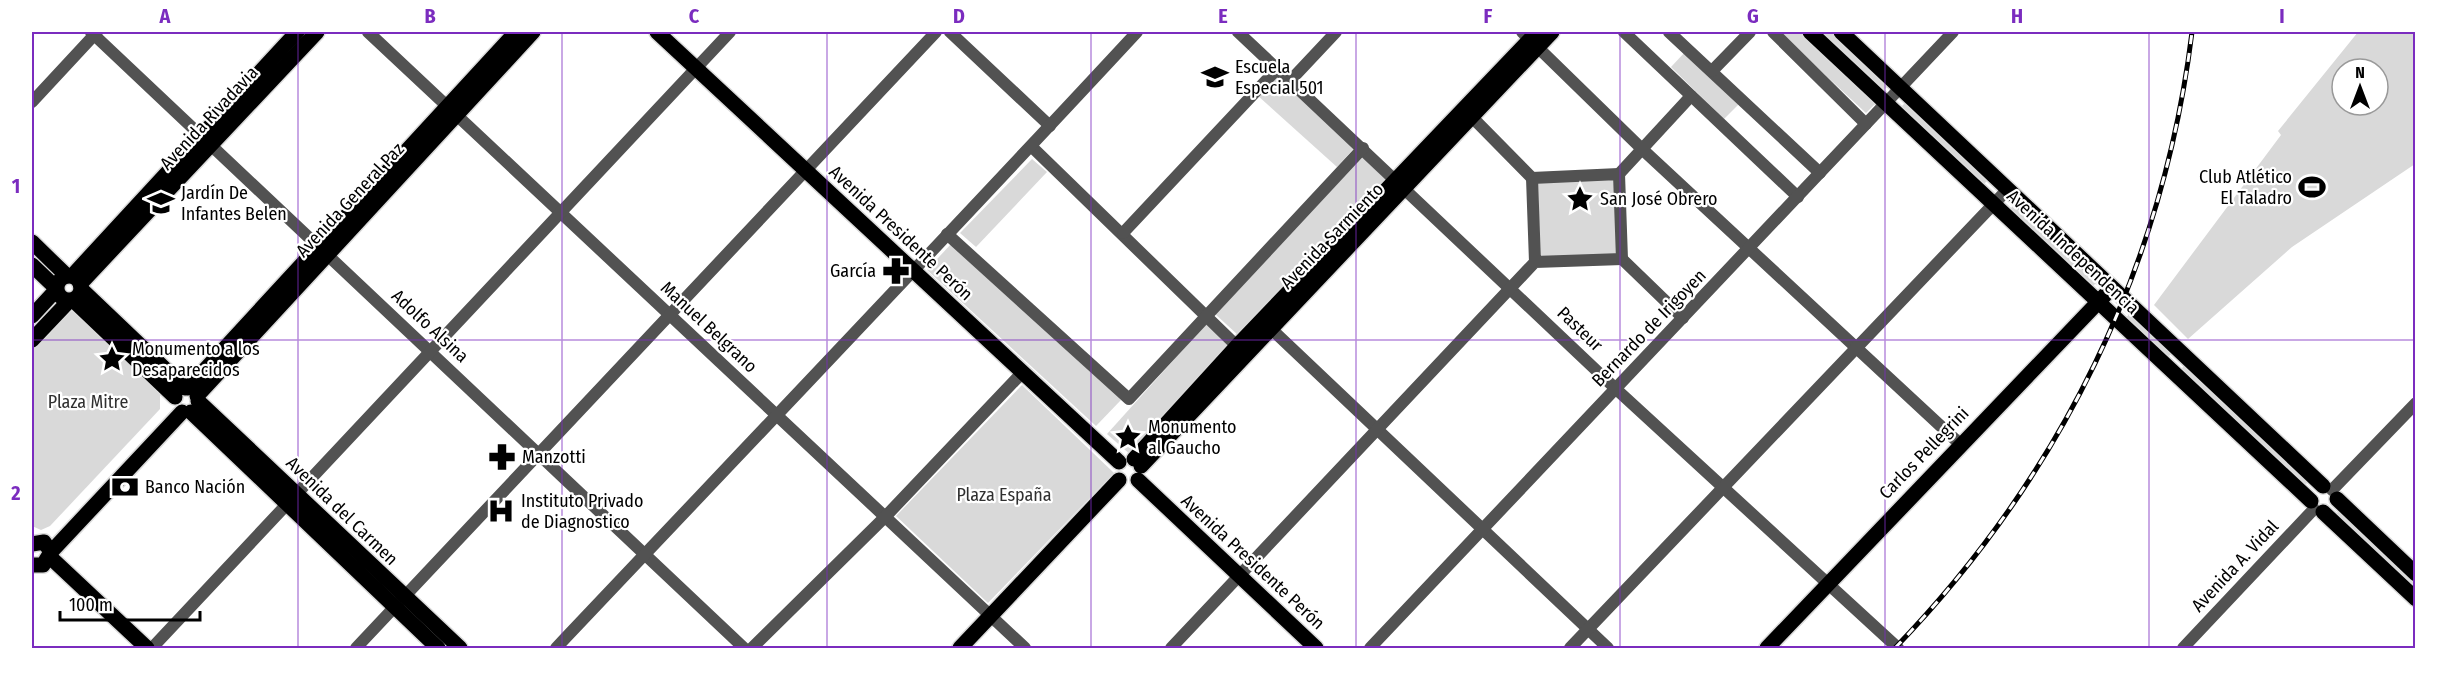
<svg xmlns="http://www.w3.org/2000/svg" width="2447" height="680" font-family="'Fira Sans Condensed',sans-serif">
	<rect width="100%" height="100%" fill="#fff"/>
	<!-- green -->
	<g fill="#d9d9d9" fill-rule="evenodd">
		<path d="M1779 32H1804L1878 101 1866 113Z"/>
		<path d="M1819 32H1832L1889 85 1883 91Z"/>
		<path d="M2358 32H2415V164L2292 247 2188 339 2154 305 2281 135 2278 131ZM2342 69H2378V105H2342Z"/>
		<path d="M1686 51 1740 103 1724 119 1671 67Z"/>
		<path d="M1277 75 1356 146 1337 167 1257 95Z"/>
		<path d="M1907 101 1989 179 1983 185 1901 107Z"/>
		<path d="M1363 157 1386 180 1238 335 1214 313Z"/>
		<path d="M1032 159 1047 172 976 247 960 233Z"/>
		<path d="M1611 178 1615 181 1617 252 1615 255 1542 257 1540 255 1538 183Z"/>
		<path d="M2015 204 2097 282 2091 288 2009 210Z"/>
		<path d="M951 244 1121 400 1096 426 927 270Z"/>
		<path d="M71 311 80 316 160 390V409L50 526 41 530 32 526V348L63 314Z"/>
		<path d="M2131 312 2173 352 2167 358 2125 319Z"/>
		<path d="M1206 324 1231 346 1132 456 1107 434Z"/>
		<path d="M2186 364 2309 481 2303 487 2180 370Z"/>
		<path d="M1022 385 1114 473 988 603 896 516Z"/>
		<path d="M2340 510 2415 580V592L2334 516Z"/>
	</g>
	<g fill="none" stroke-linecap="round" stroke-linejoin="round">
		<defs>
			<g id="major">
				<path d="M657 32 1119 462"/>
				<path d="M1810 32 2311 501"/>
				<path d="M1841 32 2323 486"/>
				<path d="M32 242 67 276"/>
				<path d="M32 265 56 288"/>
				<circle cx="69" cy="288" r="12"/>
				<path d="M72 276 297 32"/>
				<path d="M80 284 317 32"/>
				<path d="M81 289 185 388"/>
				<path d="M73 300 175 397"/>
				<path d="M32 316 56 290"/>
				<path d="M32 340 69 301"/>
				<path d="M188 388 516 32"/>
				<path d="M197 396 533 32"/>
				<path d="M198 401 460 648"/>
				<path d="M191 412 438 648"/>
				<path d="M1134 459 1237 346 1537 32"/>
				<path d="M1141 466 1552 32"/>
				<path d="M1138 480 1316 648"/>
				<path d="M2337 499 2416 574"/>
				<path d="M2323 512 2416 599"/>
				<path d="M32 544 44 542 51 552 43 565H32"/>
				<path d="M51 552 182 412"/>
				<path d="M50 557 147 648"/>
				<path d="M960 648 1119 480"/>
				<path d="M1767 648 2105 295"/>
			</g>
		</defs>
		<!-- major casing -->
		<use href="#major" stroke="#dbdbdb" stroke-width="18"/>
		<!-- minor -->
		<g stroke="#525252" stroke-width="12">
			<path d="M91 32 744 648"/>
			<path d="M368 32 1025 648"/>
			<path d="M950 32 1050 126"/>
			<path d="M1238 32 1616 389 1898 648"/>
			<path d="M1522 32 1642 149 1960 444"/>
			<path d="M1624 32 1798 197"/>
			<path d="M1669 32 1820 173"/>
			<path d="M1773 32 1866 124"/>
			<path d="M1712 71 1750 32"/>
			<path d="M1289 82 1336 32"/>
			<path d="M32 102 97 32"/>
			<path d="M1466 111 1532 178"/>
			<path d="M1032 147 1243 352"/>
			<path d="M1619 174 1691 96"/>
			<path d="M1123 233 1277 69"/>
			<path d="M947 234 1129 399 1363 148"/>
			<path d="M1622 259 1683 318"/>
			<path d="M1265 323 1608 648"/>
			<path d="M2332 490 2416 403"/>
			<path d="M152 648 730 32"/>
			<path d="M356 648 936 32"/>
			<path d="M556 648C750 443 945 239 1137 32"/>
			<path d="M752 648 885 517 1021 374"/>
			<path d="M1171 648 1535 262 1622 259 1619 174 1532 178 1535 262"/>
			<path d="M1370 648 1953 32"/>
			<path d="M1570 648 2008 189"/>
			<path d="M2183 648 2314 509"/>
		</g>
		<!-- major -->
		<use href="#major" stroke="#000" stroke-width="15"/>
		<defs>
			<path id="rail" d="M1895 648C2060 477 2163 268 2192 32"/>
		</defs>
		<!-- rail casing -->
		<use href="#rail" stroke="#000" stroke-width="5"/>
		<!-- rail -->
		<use href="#rail" stroke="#fff" stroke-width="3" stroke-dasharray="9" stroke-linecap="butt"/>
	</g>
	<!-- grid -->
	<path fill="none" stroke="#7b2cbf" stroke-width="1.5" stroke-opacity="0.55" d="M298 32V648M562 32V648M827 32V648M1091 32V648M1356 32V648M1620 32V648M1885 32V648M2149 32V648M32 340H2416"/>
	<!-- icons -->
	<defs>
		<symbol id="school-bare" viewBox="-9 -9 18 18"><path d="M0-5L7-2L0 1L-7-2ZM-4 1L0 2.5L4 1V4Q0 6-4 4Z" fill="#000" stroke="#fff" stroke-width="2.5" paint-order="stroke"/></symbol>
		<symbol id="stadium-bare" viewBox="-9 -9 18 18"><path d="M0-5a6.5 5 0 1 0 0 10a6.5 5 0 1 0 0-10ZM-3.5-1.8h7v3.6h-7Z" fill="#000" stroke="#fff" stroke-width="2.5" paint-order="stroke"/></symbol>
		<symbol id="sight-bare" viewBox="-9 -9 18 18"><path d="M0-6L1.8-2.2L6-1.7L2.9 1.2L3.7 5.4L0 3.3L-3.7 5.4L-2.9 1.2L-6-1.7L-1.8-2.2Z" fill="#000" stroke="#fff" stroke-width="2.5" paint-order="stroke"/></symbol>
		<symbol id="pharmacy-bare" viewBox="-9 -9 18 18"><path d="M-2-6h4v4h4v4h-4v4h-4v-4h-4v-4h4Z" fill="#000" stroke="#fff" stroke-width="2.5" paint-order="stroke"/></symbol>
		<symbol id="bank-bare" viewBox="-9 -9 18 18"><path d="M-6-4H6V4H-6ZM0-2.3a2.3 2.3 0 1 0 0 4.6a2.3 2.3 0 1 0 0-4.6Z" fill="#000" stroke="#fff" stroke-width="2.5" paint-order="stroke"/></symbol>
		<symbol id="hospital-bare" viewBox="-9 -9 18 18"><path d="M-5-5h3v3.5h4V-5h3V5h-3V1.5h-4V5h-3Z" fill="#000" stroke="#fff" stroke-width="2.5" paint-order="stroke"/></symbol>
	</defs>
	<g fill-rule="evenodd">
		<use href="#school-bare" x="1196" y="58" width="38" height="38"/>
		<use href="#stadium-bare" x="2293" y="168" width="38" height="38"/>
		<use href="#sight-bare" x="1561" y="180" width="38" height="38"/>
		<use href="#school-bare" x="142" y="184" width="38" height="38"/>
		<use href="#pharmacy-bare" x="877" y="252" width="38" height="38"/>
		<use href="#sight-bare" x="93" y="340" width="38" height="38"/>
		<use href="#sight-bare" x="1109" y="418" width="38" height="38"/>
		<use href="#pharmacy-bare" x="483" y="438" width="38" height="38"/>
		<use href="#bank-bare" x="106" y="468" width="38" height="38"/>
		<use href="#hospital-bare" x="482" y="492" width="38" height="38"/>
	</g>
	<g text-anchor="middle" stroke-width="4.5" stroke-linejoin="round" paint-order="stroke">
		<!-- poi labels -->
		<g font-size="18" fill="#000" stroke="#fff" text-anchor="start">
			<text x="1235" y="73">Escuela<tspan x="1235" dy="21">Especial 501</tspan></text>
			<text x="2292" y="183" text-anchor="end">Club Atlético<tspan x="2292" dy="21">El Taladro</tspan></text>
			<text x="181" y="199">Jardín De<tspan x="181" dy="21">Infantes Belen</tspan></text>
			<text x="1600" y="205">San José Obrero</text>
			<text x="876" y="277" text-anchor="end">García</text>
			<text x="132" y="355">Monumento a los<tspan x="132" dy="21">Desaparecidos</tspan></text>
			<text x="1148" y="433">Monumento<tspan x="1148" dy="21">al Gaucho</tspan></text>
			<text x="522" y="463">Manzotti</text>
			<text x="145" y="493">Banco Nación</text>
			<text x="521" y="507">Instituto Privado<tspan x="521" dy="21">de Diagnostico</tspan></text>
		</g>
		<!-- street labels -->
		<g font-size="18" fill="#000" stroke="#fff">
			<text transform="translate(209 118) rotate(-47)" y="6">Avenida Rivadavia</text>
			<text transform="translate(350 200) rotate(-47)" y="6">Avenida General Paz</text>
			<text transform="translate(901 233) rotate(43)" y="6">Avenida Presidente Perón</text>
			<text transform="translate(1332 236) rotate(-46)" y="6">Avenida Sarmiento</text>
			<text transform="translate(2073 252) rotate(43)" y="6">Avenida Independencia</text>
			<text transform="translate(430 326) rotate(43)" y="6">Adolfo Alsina</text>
			<text transform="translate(709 327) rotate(43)" y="6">Manuel Belgrano</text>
			<text transform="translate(1649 328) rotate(-46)" y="6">Bernardo de Irigoyen</text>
			<text transform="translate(1580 329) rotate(44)" y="6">Pasteur</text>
			<text transform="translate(1924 453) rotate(-46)" y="6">Carlos Pellegrini</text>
			<text transform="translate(342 511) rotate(44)" y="6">Avenida del Carmen</text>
			<text transform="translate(1253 562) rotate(43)" y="6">Avenida Presidente Perón</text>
			<text transform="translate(2235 566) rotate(-47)" y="6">Avenida A. Vidal</text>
		</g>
		<!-- park labels -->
		<g font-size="18" fill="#303030" stroke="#fff">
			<text x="88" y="408">Plaza Mitre</text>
			<text x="1004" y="501">Plaza España</text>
		</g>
	</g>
	<!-- border -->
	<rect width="2447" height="680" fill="none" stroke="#ffffff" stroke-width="66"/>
	<!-- north arrow -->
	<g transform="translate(2360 87)"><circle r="28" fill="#ffffff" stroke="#999999" stroke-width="1.5"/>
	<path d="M0-4.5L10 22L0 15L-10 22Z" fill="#000000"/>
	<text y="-9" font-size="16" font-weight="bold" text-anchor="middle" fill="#000000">N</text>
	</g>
	<!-- scale -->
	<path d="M60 611v9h140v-9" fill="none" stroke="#000000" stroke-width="3"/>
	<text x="69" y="611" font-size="18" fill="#000000" stroke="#ffffff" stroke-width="4.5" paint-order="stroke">100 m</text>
	<rect x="33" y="33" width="2381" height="614" fill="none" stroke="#7b2cbf" stroke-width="2"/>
	<g font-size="20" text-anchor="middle" font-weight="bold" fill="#7b2cbf">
		<text x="165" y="23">A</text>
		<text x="430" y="23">B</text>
		<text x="694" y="23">C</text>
		<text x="959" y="23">D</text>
		<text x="1223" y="23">E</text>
		<text x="1488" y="23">F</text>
		<text x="1753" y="23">G</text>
		<text x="2017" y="23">H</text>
		<text x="2282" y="23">I</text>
		<text x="16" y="193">1</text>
		<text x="16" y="500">2</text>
	</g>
</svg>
